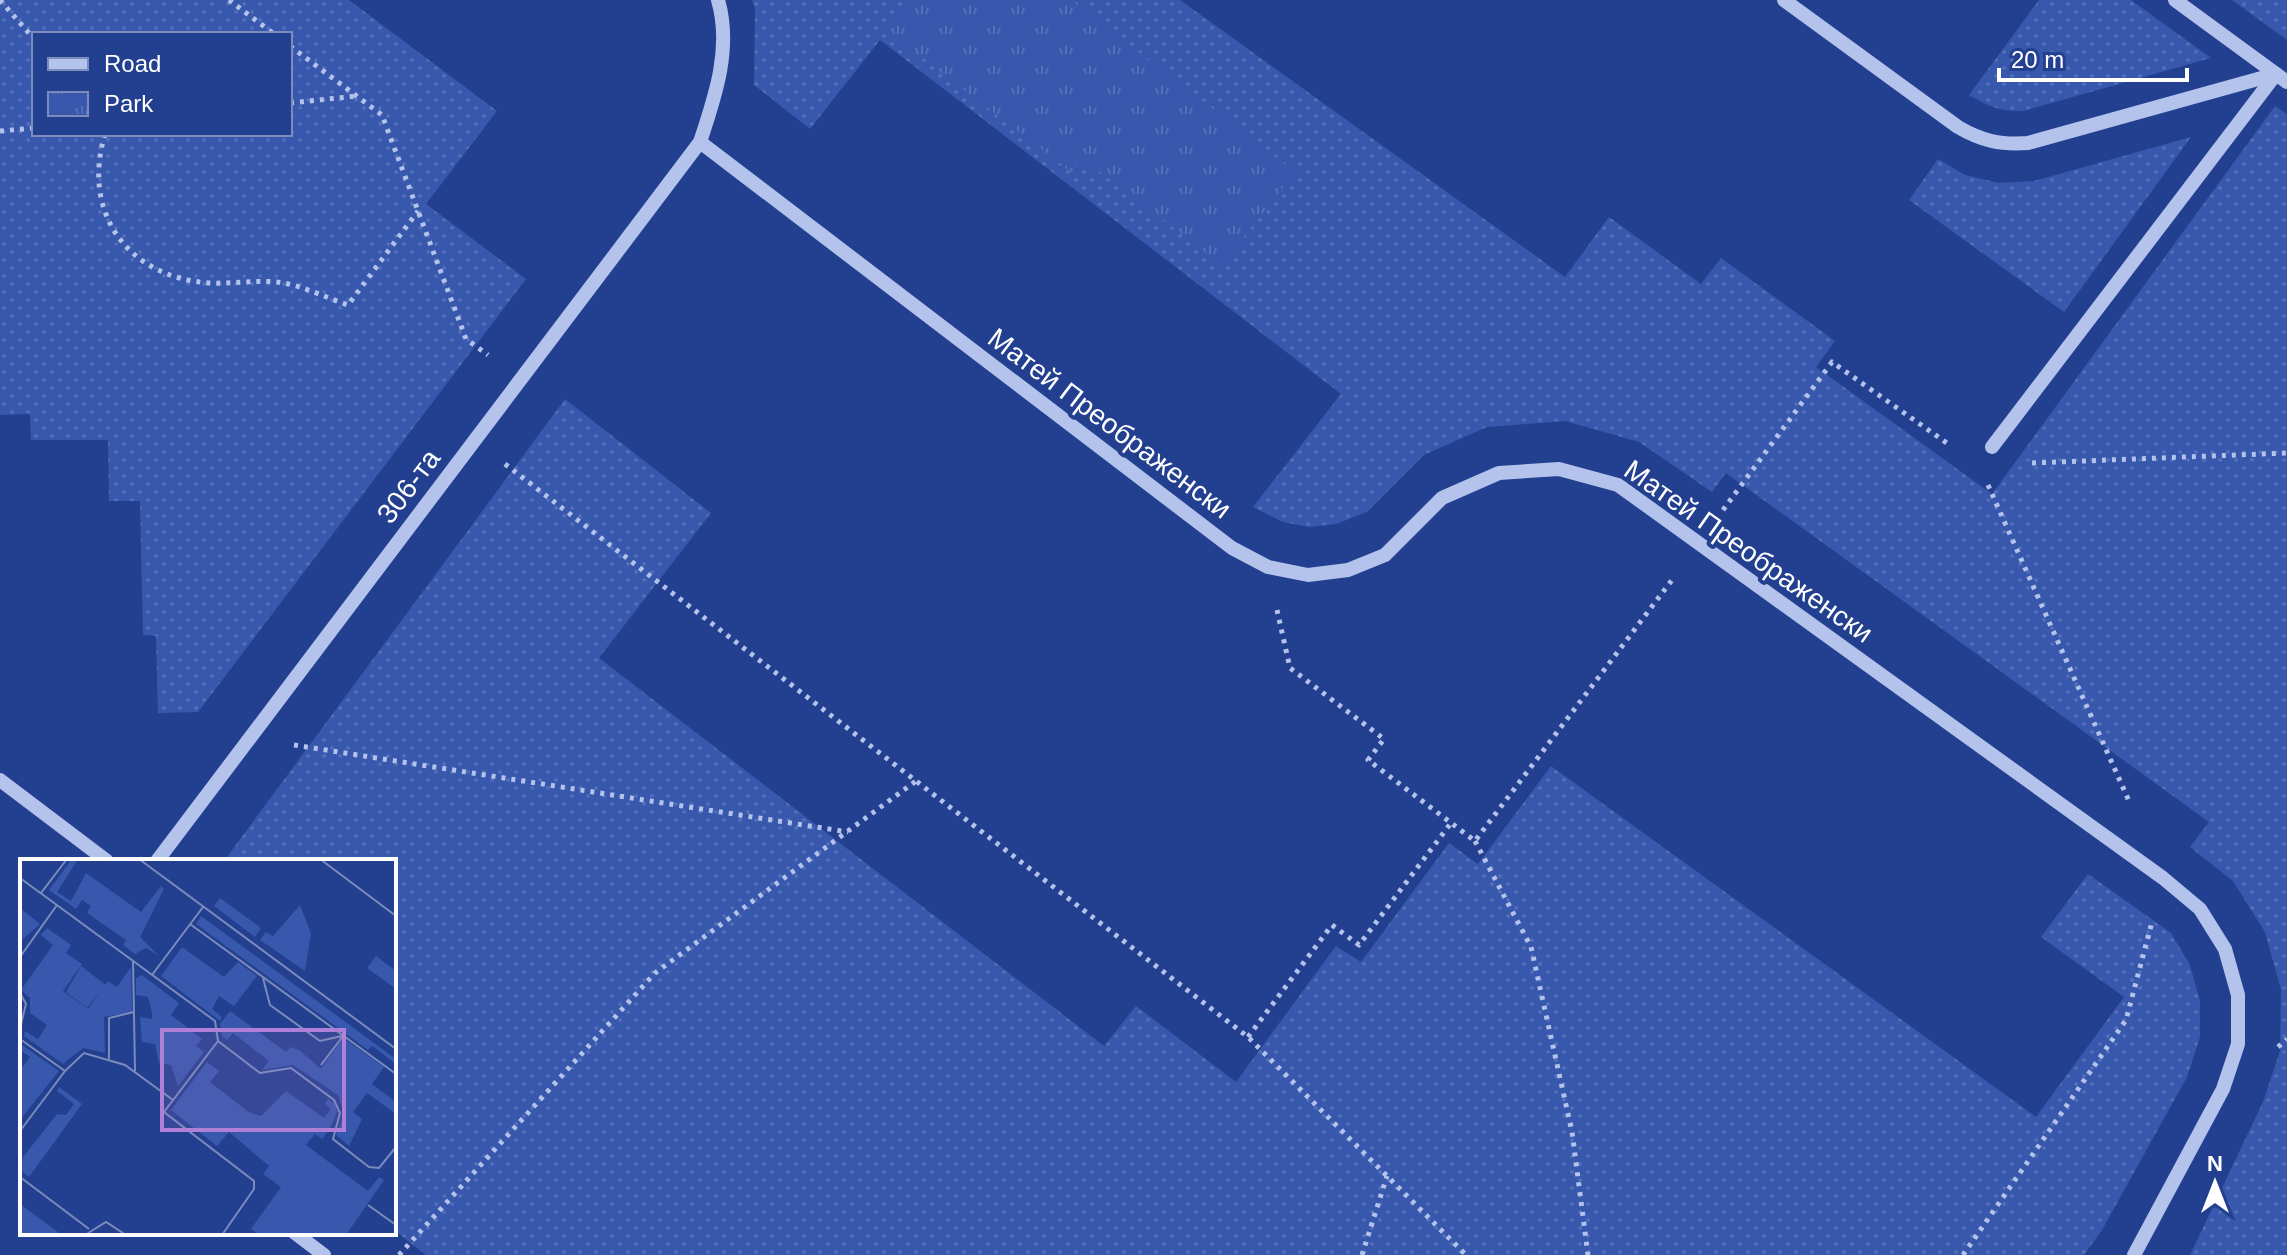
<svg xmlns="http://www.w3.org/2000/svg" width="2287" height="1255" font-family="Helvetica,sans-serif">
	<defs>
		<pattern id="grass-dots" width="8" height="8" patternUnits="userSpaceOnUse" patternTransform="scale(2)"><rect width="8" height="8" fill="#3758ac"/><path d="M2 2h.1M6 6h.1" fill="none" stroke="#5571b8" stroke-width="1.8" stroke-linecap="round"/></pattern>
		<pattern id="park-tufts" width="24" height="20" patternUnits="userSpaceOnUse" patternTransform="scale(2)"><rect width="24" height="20" fill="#3758ac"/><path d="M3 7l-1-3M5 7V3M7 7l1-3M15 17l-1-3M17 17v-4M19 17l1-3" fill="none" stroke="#5571b8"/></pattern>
	</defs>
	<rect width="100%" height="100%" fill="#233f8f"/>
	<!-- grass -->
	<g fill="url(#grass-dots)" fill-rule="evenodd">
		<path d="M0 0H349L497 111 426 204 526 279 198 712 158 713 156 636 143 635 140 501H109L108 440H31L30 414 0 415ZM290 34V134H34V34Z"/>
		<path d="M752 0H1180L1565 277 1609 217 1701 284 1721 258 1835 341 1816 367 1992 494 2275 106 2287 114V1255H2190L2263 1102 2280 1051 2281 990 2265 932 2233 881 2190 847 2209 822 1726 473 1712 492 1639 442 1565 421 1487 427 1424 455 1367 512 1336 524 1309 527 1283 522 1253 507 1341 394 880 40 810 129 754 85 755 8Z"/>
		<path d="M2039 0H2131L2211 58 2023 111C2001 112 1988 106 1969 95Z"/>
		<path d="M2232 0H2287V40Z"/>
		<path d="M2191 137 2064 312 1909 200 1938 159 1965 175 1999 183 2034 181Z"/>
		<path d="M565 399 711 513 599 658 1104 1046 1136 1006 1236 1082 1336 946 1361 962 1449 843 1478 864 1551 766 2036 1117 2124 997 2041 937 2088 874 2171 933 2190 965 2200 1001V1037L2187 1077 2102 1230 2084 1255H426L394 1230V861H224Z"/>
	</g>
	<!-- park -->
	<path fill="url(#park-tufts)" d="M909 0H1071L1295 172 1222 265 1082 158 1071 172 886 30Z"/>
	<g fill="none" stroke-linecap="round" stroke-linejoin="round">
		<!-- path -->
		<g stroke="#b3c3ec" stroke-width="5" stroke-dasharray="4 6" stroke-linecap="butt">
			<path d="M0 0 34 39"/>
			<path d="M229 0 274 34"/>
			<path d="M290 46 382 115 466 339 488 355"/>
			<path d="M290 103 357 96"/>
			<path d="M0 131 34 128"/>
			<path d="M105 134C81 213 128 278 210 283 234 284 260 279 284 283 305 287 327 298 348 305L418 211"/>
			<path d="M2032 463 2287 453"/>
			<path d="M505 464 1248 1037 1466 1255"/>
			<path d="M1988 485 2129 801"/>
			<path d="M1723 510 1832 362 1951 446"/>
			<path d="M1277 610 1290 668 1384 739 1368 760 1475 841 1675 576"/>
			<path d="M294 745 848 832"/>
			<path d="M1475 841 1531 947 1572 1132 1588 1255"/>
			<path d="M1248 1037 1332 925 1359 945 1451 823"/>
			<path d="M2278 1047 2287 1039"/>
			<path d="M399 1255 655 973 916 781"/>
			<path d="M1362 1255 1387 1176"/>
			<path d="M1963 1255 2126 1020 2152 922"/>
		</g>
		<!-- minor -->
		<g stroke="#b3c3ec" stroke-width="14">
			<path d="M718 0C732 48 715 97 700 142L1232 548 1268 567 1308 575 1348 570 1385 555 1442 498 1499 473 1559 469 1618 485 2163 878 2200 909 2225 949 2238 995V1044L2223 1089 2134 1255"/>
			<path d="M1784 0 1958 127C1982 141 2000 145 2028 143L2276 74"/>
			<path d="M2175 0 2287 82"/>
			<path d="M1992 447 2276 74"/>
			<path d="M0 780 107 861"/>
			<path d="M157 861 700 142"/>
			<path d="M295 1233 324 1255"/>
		</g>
	</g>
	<g text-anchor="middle" stroke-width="8" stroke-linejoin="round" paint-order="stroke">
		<!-- street labels -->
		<g font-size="28" fill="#fff" stroke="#233f8f">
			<text transform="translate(1110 423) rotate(37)" y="10">Матей Преображенски</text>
			<text transform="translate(408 486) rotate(-53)" y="10">306-та</text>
			<text transform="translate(1749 551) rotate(35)" y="10">Матей Преображенски</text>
		</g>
	</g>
	<!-- overview -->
	<g transform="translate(20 859)">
		<rect width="376" height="376" fill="#233f8f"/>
		<path d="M52 0H58L37 33 51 42 66 14 121 53 141 27 144 30 120 78 139 97 126 89 115 95 103 86 106 81 67 54 71 47 62 41 56 50 29 31ZM200 39 241 69 235 78 194 47ZM280 46 291 74 285 112 240 81 246 73 253 77ZM0 49 20 65 0 83ZM181 57 376 200V205L352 187 348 191 176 65ZM27 69 51 86 46 94 62 105 43 132 68 150 88 122 97 128 111 108 112 153 84 158 85 194 63 189 43 205 4 177 5 172 18 180 27 166 10 154V139L1 131 33 86 21 76ZM162 88 204 118 218 103 237 117 214 147 199 137 192 150 202 158 200 162 141 117ZM356 97 376 112V130L347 109ZM122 116 159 144 151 156 182 180 176 187 184 193 158 227 151 206 139 204 135 185 122 183 120 158 132 160V154L128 138 116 136V119ZM210 152 266 193 270 188 279 191 301 210 323 179 364 208 352 225 376 243V255L347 234 333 253 342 260 329 287 316 276 324 254 318 236 273 206 242 211 249 202 213 174 207 181 202 177 200 165ZM2 186 39 212 0 261V211L10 198 0 191ZM187 203 199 212 190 223 230 254 241 257 266 232 304 259 311 250 305 245 308 240 315 245 317 253 310 269 302 280 295 275 286 286 348 332 359 318 364 321 326 376H239L231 370 261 328 243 315 249 307 209 273 197 287 151 251ZM39 228 62 245 9 318 0 311 3 298 37 255 46 256 54 245 37 232ZM0 345 42 376 0 374Z" fill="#3758ac"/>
		<path d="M219 165 245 184 239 192 213 173Z" fill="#3758ac"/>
		<path d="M152 116a13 13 0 1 1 26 0a13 13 0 1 1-26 0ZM61 107 86 126 67 149 46 133ZM275 363a13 13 0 1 1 26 0a13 13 0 1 1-26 0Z" fill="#3758ac"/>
		<path fill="none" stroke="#7b8cbc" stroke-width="2" d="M119 0 376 190M300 0 376 57M0 19 195 162 198 182 240 214 271 209 314 241 320 254 313 280 349 308 359 309 376 288M21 34 47 0M170 65 376 215M0 98 37 46M113 102 115 212M132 116 183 48M243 119 250 146 300 182 322 177M0 134 6 145 0 169M0 180 45 212 64 194 105 206 153 241M198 182 144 253 234 322V330L202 376M89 200V159L114 153M301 206 323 177M0 272 45 212M0 318 69 370M348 346 376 366M65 376 86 363 106 376"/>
		<path fill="#b080d9" fill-opacity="0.15" stroke="#b080d9" stroke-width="4" d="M142 171H324V271H142Z"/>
		<rect width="376" height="376" fill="none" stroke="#fff" stroke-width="4"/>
	</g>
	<!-- legend -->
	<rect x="32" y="32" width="260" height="104" fill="#233f8f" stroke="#7b8cbc" stroke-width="2"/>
	<rect x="48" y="58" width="40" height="12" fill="#b3c3ec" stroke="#7b8cbc" stroke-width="2"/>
	<text x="104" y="72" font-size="24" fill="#ffffff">Road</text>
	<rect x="48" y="92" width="40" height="24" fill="url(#park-tufts)" stroke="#7b8cbc" stroke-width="2"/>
	<text x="104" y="112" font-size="24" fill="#ffffff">Park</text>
	<!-- north arrow -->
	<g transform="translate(2215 1183)" stroke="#233f8f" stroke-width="6" paint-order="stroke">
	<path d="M0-6L14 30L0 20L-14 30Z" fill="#ffffff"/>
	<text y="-12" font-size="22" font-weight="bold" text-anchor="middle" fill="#ffffff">N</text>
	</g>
	<!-- scale -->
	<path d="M1999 68v12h188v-12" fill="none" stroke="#ffffff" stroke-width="4"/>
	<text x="2011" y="68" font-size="24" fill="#ffffff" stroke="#233f8f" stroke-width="6" paint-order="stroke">20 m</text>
</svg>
